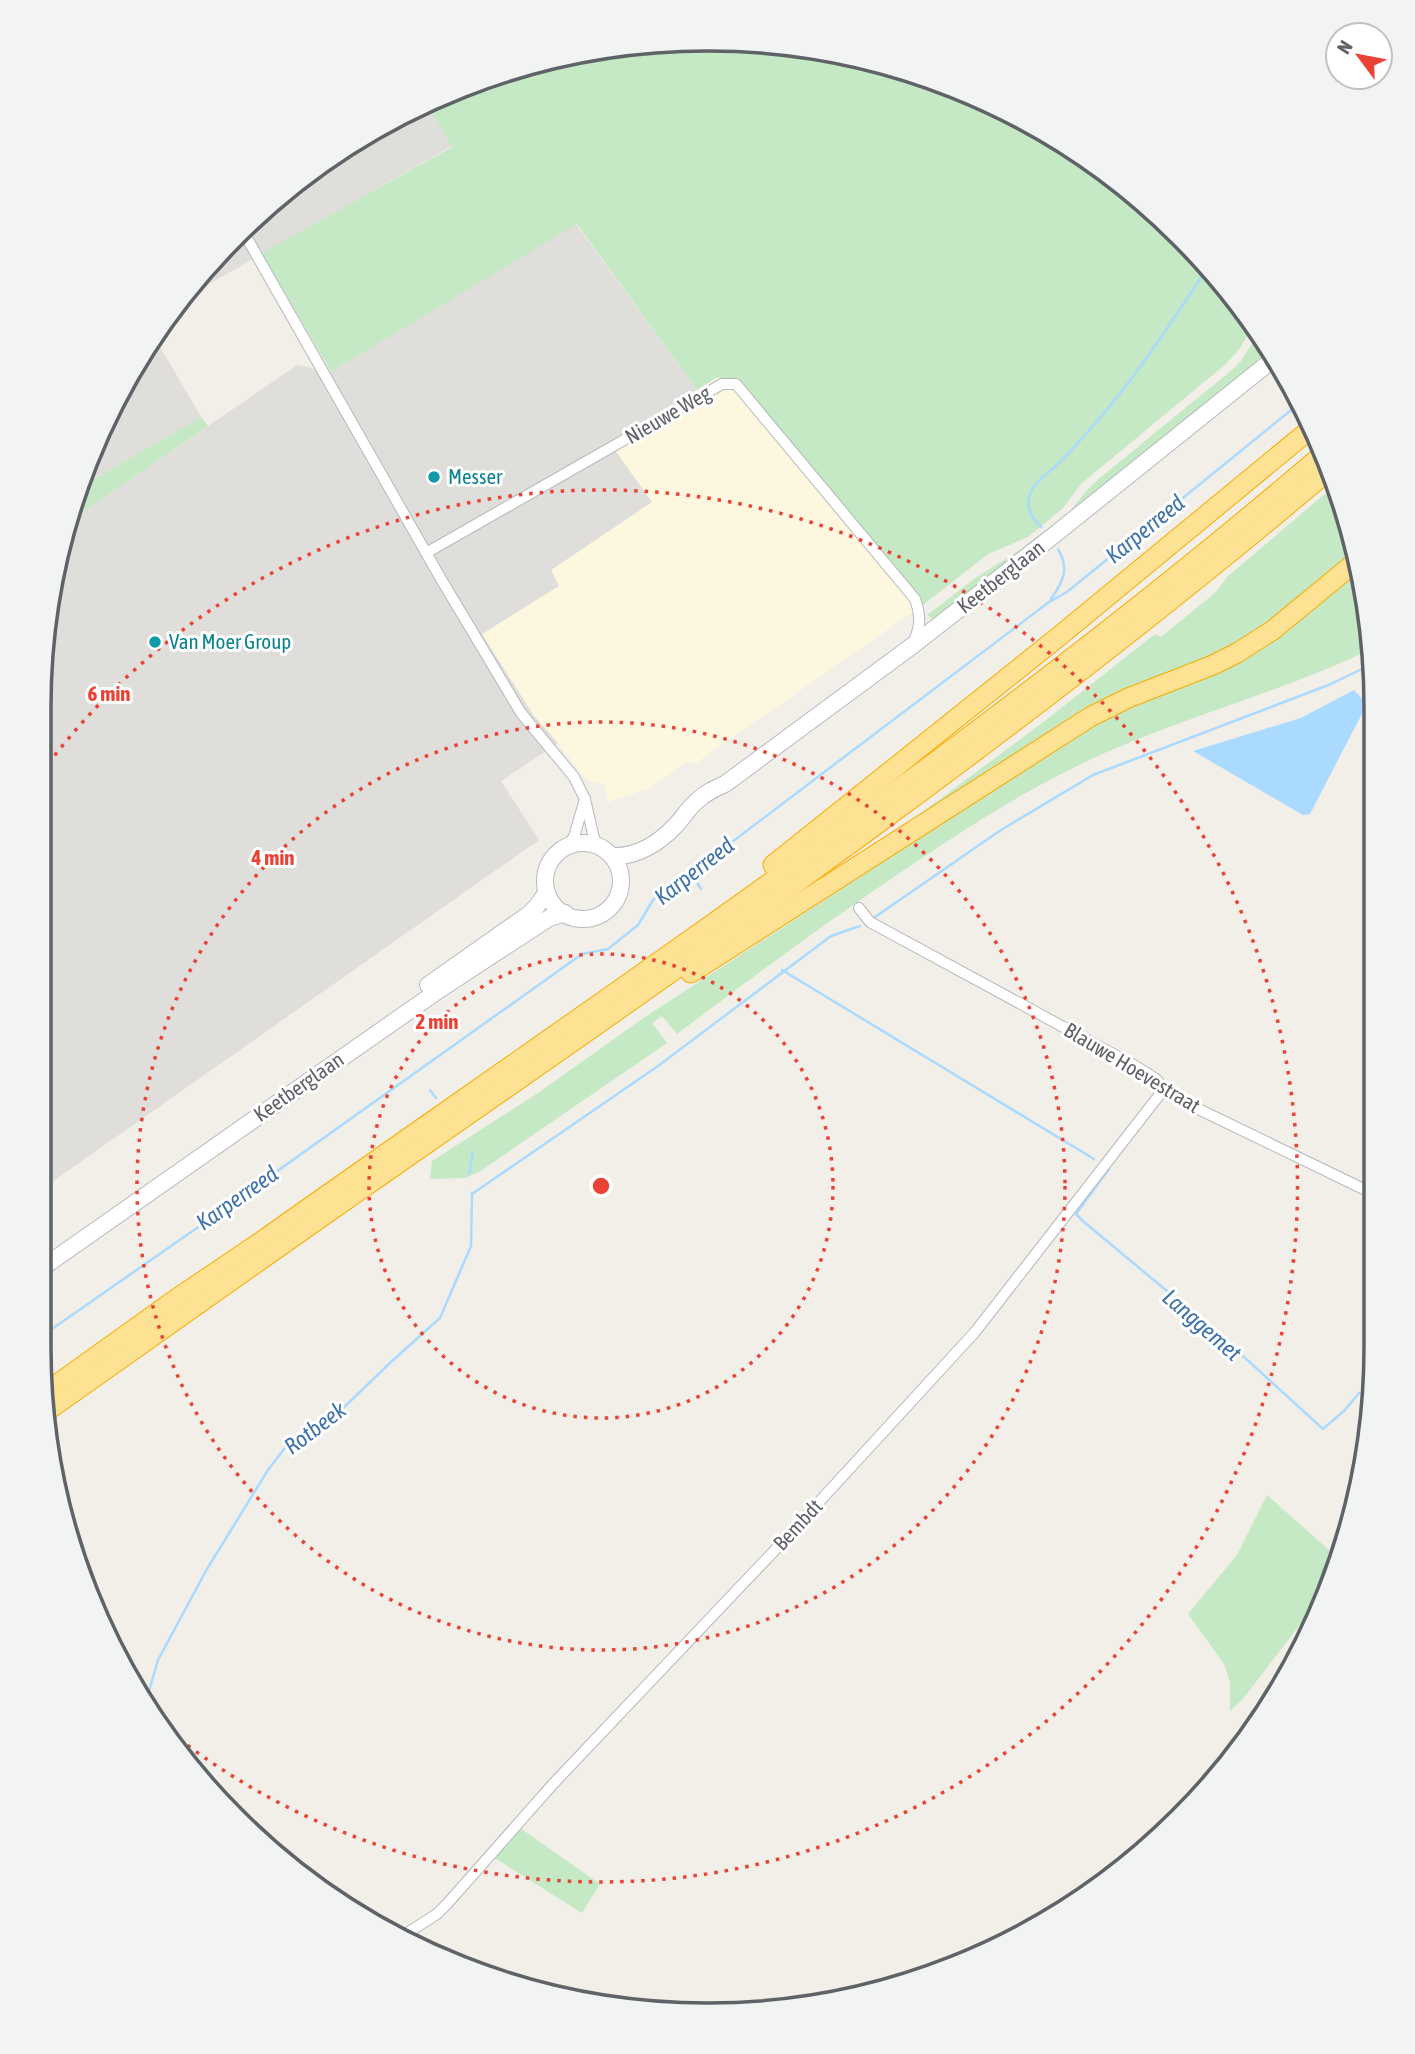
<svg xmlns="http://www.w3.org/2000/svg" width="1415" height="2054" font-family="'Asap Condensed',sans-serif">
	<rect width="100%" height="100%" fill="#f1efe8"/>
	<!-- commercial -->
	<path fill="#fef7e0" d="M738 377 923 605 696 763 687 762 650 788 608 802 604 784 590 781 583 776 558 743 534 716 482 634 559 586 550 571 652 502 609 442 716 378Z"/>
	<!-- industrial -->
	<g fill="#e0deda">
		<path d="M427 103 452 146 188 296 235 234 336 151Z"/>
		<path d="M576 224 697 390 609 442 652 502 551 570 559 586 482 634 534 716 558 743 501 781 539 840 39 1191V707L51 577 73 519 297 365 331 372Z"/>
		<path d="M155 338 201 417 86 484 128 373Z"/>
	</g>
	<!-- green -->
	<g fill="#c5e8c5">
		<path d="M708 39 838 51 964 90 1079 151 1181 235 1250 331 1240 348 1227 363 1081 484 1063 508 1028 537 988 554 923 605 738 378H716L697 390 577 224 331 372 262 253 452 147 427 103 452 89 577 51Z"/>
		<path d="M1255 339 1266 353 1241 375 1088 500 934 620 927 615 977 577 1018 551 1050 527 1070 511 1088 489 1101 477 1233 369 1241 361Z"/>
		<path d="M201 417 208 426 73 519 86 484Z"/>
		<path d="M1333 487 1356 555 1275 621 865 855 1046 720 1155 634 1161 637 1216 592 1227 577Z"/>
		<path d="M1360 567 1364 577 1371 649C1272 697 1164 721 1067 771 1013 798 962 831 913 864 832 918 754 976 677 1034L662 1016 652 1023 667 1043 479 1172 465 1178 430 1179 432 1161 535 1095 645 1017 914 842 1072 736 1126 707 1172 689Z"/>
		<path d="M1267 1495 1339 1559 1331 1584 1243 1699 1230 1711V1682L1224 1664 1188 1614 1237 1555Z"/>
		<path d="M520 1828 600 1884 582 1913 493 1857Z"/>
	</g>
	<!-- water -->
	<path fill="#aadaff" d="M1354 690 1367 704 1310 814 1303 815 1193 751 1301 718Z"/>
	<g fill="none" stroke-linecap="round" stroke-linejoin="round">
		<!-- stream -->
		<g stroke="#aadaff" stroke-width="2.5">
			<path d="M1041 527C1032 518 1025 507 1030 494 1035 481 1049 473 1059 463 1073 449 1086 434 1099 419 1139 373 1172 321 1206 270"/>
			<path d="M1051 599C1063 582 1070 569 1058 549"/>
			<path d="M691 872 701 889"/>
			<path d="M875 917 1001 830 1093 775 1331 684 1372 664"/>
			<path d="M782 970 1094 1159"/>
			<path d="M430 1090 436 1098"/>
			<path d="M1109 1169 1076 1214 1084 1222 1221 1336 1323 1429 1345 1410 1359 1393 1371 1399"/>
			<path d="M469 1174 473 1152"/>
			<path d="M472 1194 658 1066 831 936 860 926"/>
			<path d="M39 1338 217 1214 582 954 608 949 638 925 653 900 720 851 1049 602 1067 592 1301 402"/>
			<path d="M151 1717 149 1691 158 1660 207 1569 268 1470 284 1449 337 1414 391 1362 440 1318 471 1246 472 1193"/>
		</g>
		<defs>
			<g id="street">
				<path d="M248 240 441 579 521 713 574 777 585 799 594 838 598 846"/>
				<path d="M426 553 722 384H736L915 599C921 616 921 626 913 643"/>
				<path d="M567 846 574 837 585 799"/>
				<path d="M859 908 870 922 1137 1067 1156 1079 1164 1089 1188 1104 1376 1195"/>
				<path d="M404 1935 437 1914 447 1904 553 1784 775 1550 975 1332 1164 1089"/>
			</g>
			<g id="secondary">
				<circle cx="583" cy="881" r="38"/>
				<path d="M613 856C637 857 659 843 675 826 683 818 688 808 697 801 705 793 714 789 725 784L912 646 1053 536 1271 361"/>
				<path d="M428 985 529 914 537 906 547 892"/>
				<path d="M39 1270 439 990 549 918 565 913"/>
			</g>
			<g id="highway">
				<path d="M773 865 1057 638 1313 427"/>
				<path d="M691 973 1090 717 1128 698 1213 665 1237 653 1273 630 1358 560"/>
				<path d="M45 1393 176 1299 259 1243C619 988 987 742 1322 455"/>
				<path d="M47 1411C156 1334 264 1257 373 1181 699 954 1025 728 1328 471"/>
			</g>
		</defs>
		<!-- street casing -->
		<use href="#street" stroke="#b5b8bc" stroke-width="12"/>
		<!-- secondary casing -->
		<use href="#secondary" stroke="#b6babf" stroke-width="18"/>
		<!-- highway casing -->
		<use href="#highway" stroke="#f9ab00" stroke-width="21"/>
		<!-- street -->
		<use href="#street" stroke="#fff" stroke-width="10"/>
		<!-- secondary -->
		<use href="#secondary" stroke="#fff" stroke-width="16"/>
		<!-- highway -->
		<use href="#highway" stroke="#fde293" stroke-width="19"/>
	</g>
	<!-- distance rings -->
	<g fill="none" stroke="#ea4335" stroke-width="3.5" stroke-dasharray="3.5 7">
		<circle cx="601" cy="1186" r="232"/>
		<circle cx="601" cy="1186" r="464"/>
		<path d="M42 772A696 696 0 1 1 154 1719"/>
	</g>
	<!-- markers -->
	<g fill="#0f9aa8" stroke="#fff" stroke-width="2.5">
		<circle cx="434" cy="477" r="7"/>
		<circle cx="155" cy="642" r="7"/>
	</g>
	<g text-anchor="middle" stroke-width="6" stroke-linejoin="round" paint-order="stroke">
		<!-- street labels -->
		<g font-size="21" fill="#5f6368" stroke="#fff">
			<text transform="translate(668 415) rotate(-30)" y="7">Nieuwe Weg</text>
			<text transform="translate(1001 577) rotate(-38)" y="7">Keetberglaan</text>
			<text transform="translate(1132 1068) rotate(31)" y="7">Blauwe Hoevestraat</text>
			<text transform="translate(299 1087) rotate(-35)" y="7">Keetberglaan</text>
			<text transform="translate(798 1525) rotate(-47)" y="7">Bembdt</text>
		</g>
		<!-- culture labels -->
		<g font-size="21" fill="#0d838f" stroke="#fff" text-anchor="start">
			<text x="448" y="484">Messer</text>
			<text x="169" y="649">Van Moer Group</text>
		</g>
		<!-- water labels -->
		<g font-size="23" font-style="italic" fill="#4174aa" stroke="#fff">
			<text transform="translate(1145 529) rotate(-39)" y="8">Karperreed</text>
			<text transform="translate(694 871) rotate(-38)" y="8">Karperreed</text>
			<text transform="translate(237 1198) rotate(-35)" y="8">Karperreed</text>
			<text transform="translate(1202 1325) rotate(41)" y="8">Langgemet</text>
			<text transform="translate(315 1428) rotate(-37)" y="8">Rotbeek</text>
		</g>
	</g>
	<!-- crop -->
	<path d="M0 0H1415V2054H0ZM707 51H708A656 656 0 0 1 1364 707V1347A656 656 0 0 1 708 2003H707A656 656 0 0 1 51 1347V707A656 656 0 0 1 707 51Z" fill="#f2f3f3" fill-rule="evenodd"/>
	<path fill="none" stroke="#5f6368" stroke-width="3.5" d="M707 51H708A656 656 0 0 1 1364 707V1347A656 656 0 0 1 708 2003H707A656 656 0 0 1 51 1347V707A656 656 0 0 1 707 51Z"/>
	<circle cx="601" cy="1186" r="10" fill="#ea4335" stroke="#fff" stroke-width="3.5"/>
	<g font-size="21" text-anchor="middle" font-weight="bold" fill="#ea4335" stroke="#fff" stroke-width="6" stroke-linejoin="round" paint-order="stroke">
		<text x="109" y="701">6 min</text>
		<text x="273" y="865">4 min</text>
		<text x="437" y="1029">2 min</text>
	</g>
	<!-- north arrow -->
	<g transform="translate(1359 56) rotate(302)"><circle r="33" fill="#ffffff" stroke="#bfc1c3" stroke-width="2"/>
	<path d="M0-5L12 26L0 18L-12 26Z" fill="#ea4335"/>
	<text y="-10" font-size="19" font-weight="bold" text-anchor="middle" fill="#5f6368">N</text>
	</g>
</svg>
